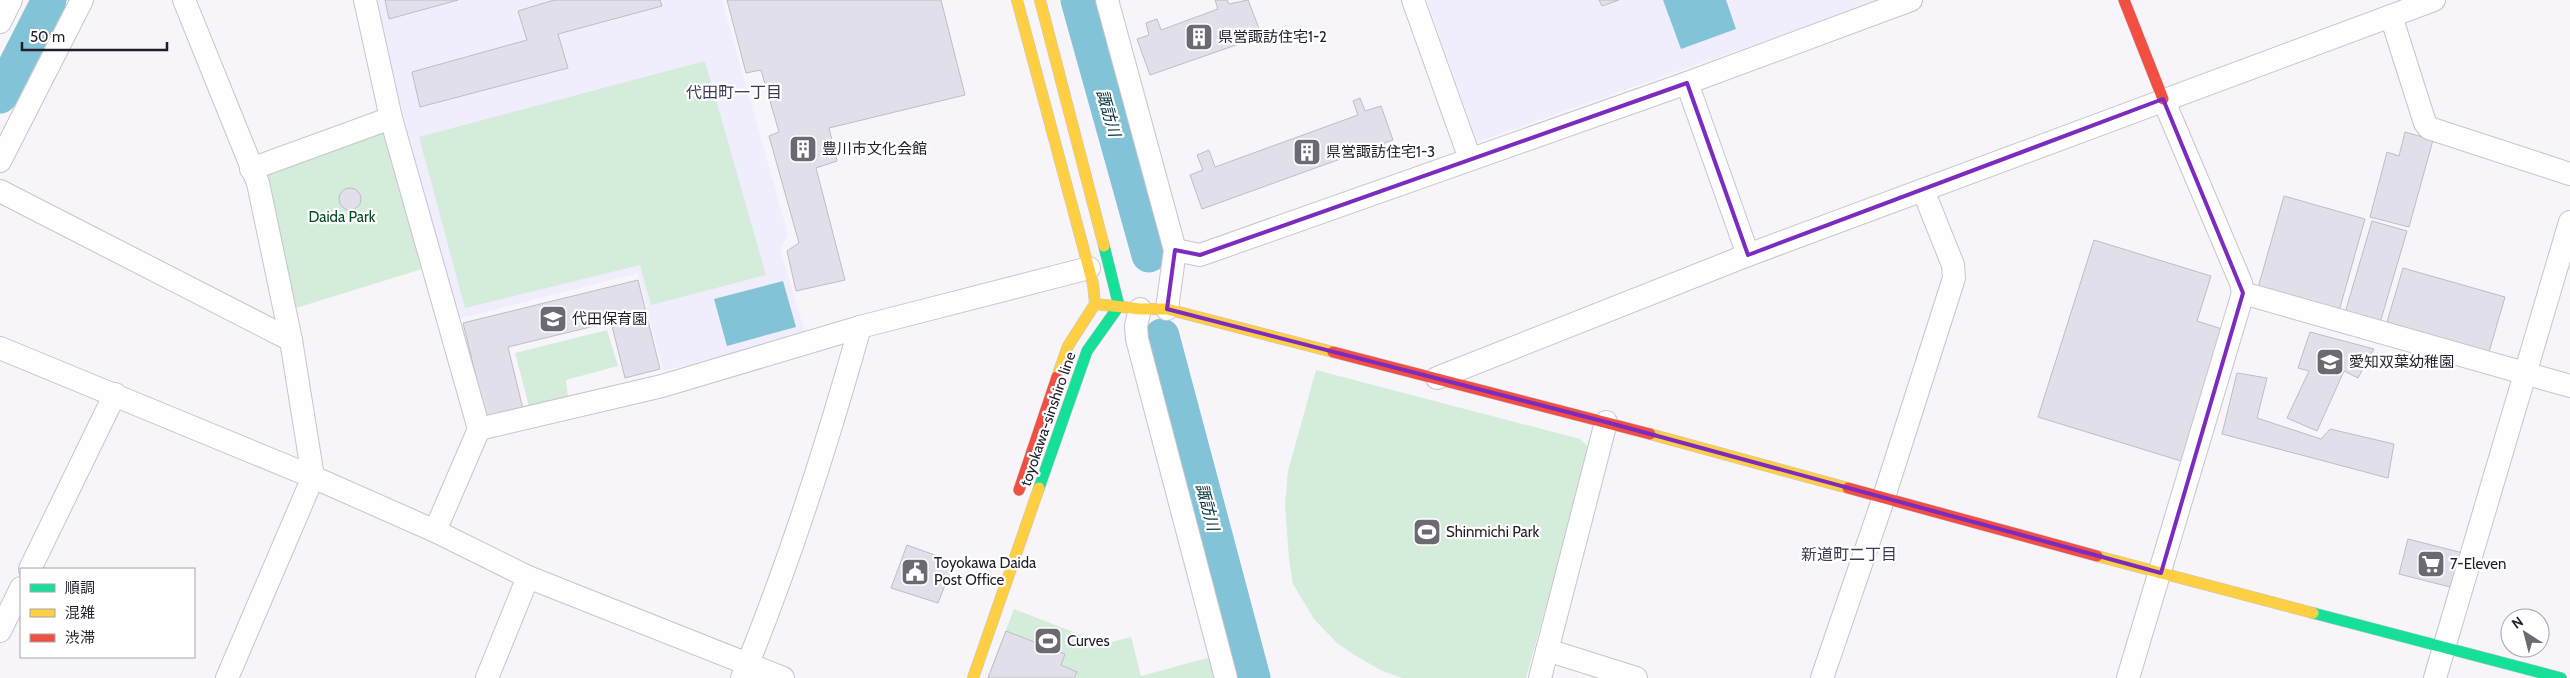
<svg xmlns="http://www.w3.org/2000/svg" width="2570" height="678" font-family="Cabin,'Noto Sans JP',sans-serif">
	<rect width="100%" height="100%" fill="#f7f5fa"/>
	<!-- built -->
	<g fill="#f0edfd">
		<path d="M373 0H722L788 235 780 249 806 335 663 371 638 273 458 319Z"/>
		<path d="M1427 0H1881L1477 142Z"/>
	</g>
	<!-- green -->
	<g fill="#d4ecda">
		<path d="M705 61 766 275 651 305 640 265 465 308 419 137Z"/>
		<path d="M379 131 389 135 422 269 296 308 266 179 269 171Z"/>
		<path d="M607 330 618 366 566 380 568 397 529 406 515 353Z"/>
		<path d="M1316 370 1580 439 1590 449 1526 678H1403L1382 671 1353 654 1337 643 1314 619 1293 584 1289 559 1285 505 1288 471Z"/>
		<path d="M1014 609 1104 644 1131 637 1141 676 1211 657 1216 678H987Z"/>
	</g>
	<!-- water -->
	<g fill="#83c3d7">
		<path d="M1663 0H1726L1736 29 1681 49Z"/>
		<path d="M783 281 796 327 727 346 714 299Z"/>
	</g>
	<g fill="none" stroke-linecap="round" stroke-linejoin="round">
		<!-- river -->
		<g stroke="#83c3d7" stroke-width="35">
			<path d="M1078 0 1149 255"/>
			<path d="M0 96 49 0"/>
			<path d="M1162 336 1253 678"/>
		</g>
	</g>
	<!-- building -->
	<g fill="#e1dfe9" stroke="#bebcc4">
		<path d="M385 0H458L389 19Z"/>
		<path d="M554 0H660L662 6 558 34 568 68 420 107 412 72 527 40 518 11Z"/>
		<path d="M727 0H941L965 95 829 128 837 161 816 168 845 280 796 291 787 251 799 243 769 136 779 132 761 70 746 73Z"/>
		<path d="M1215 0H1227L1229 4 1248 0 1262 36 1150 75 1137 39 1149 35 1146 23 1157 19 1161 30 1218 9Z"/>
		<path d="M1599 0H1619L1602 6Z"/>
		<path d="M1360 98 1365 111 1381 106 1393 140 1202 209 1190 175 1203 170 1197 155 1209 150 1215 167 1358 115 1353 101Z"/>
		<path d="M2405 132 2433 140 2409 227 2370 217 2387 152 2399 156Z"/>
		<circle cx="350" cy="199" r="11"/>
		<path d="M2284 196 2365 219 2339 311 2258 288Z"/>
		<path d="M2372 221 2407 231 2380 323 2345 313Z"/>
		<path d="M2094 240 2211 276 2197 321 2222 329 2181 461 2038 417Z"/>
		<path d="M2403 268 2505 297 2489 352 2387 322Z"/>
		<path d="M638 280 660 369 625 378 611 322 508 347 523 409 486 418 463 323Z"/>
		<path d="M2310 332 2374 349 2358 378 2344 371 2317 431 2287 418 2309 371 2298 368Z"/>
		<path d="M2237 373 2267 378 2257 418 2321 439 2330 429 2394 444 2388 478 2222 434Z"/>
		<path d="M2408 539 2463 553 2454 588 2399 574Z"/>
		<path d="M907 545 954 562 938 603 891 588Z"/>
		<path d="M1006 631 1065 654 1061 665 1077 672 1074 678H988Z"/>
	</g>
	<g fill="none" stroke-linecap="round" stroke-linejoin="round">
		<defs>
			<g id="street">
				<path d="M184 0 258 183 291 340 313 477 227 678"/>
				<path d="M365 0 391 118 479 429 435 531"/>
				<path d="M1107 0 1175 250 1167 309"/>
				<path d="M1413 0 1470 159"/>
				<path d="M2391 16 2425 123 2429 128 2570 174"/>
				<path d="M0 22 11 0"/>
				<path d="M1687 83 1748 255"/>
				<path d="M0 161 82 0"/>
				<path d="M251 169 391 118"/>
				<path d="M0 191 291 340"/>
				<path d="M1175 250 1200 255 1687 83 1911 0"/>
				<path d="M2243 293 2570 386"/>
				<path d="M1140 309 1136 326 1137 339 1226 678"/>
				<path d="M0 348 313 477 435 531 528 577 783 678"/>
				<path d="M1437 378 1748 255 2434 0"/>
				<path d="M479 429 662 386 860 327 1089 268"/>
				<path d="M30 569 115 394"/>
				<path d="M0 631 21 588"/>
				<path d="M1547 650 1636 678"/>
				<path d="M487 678 528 577"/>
				<path d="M742 678C789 564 827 445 860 327"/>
				<path d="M1540 678 1606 422"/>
				<path d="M1822 678 1884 497 1954 278 1953 265 1923 190"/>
				<path d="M2128 678 2243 293 2241 283 2163 99"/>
				<path d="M2435 678 2570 222"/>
			</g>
			<g id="fast">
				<path d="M1039 488 1087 351 1119 306 1104 246"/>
				<path d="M2313 613 2561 678"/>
			</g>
			<g id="slow">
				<path d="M1017 0 1093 284 1095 304 1068 346 1057 377"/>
				<path d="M1040 0 1104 246"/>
				<path d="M1096 304 1140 309H1167L1333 352"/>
				<path d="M1650 434 1848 488"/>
				<path d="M2097 556 2313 613"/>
				<path d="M973 678 1039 488"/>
			</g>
			<g id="jam">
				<path d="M2124 0 2163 99"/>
				<path d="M1333 352 1650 434"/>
				<path d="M1848 488 2097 556"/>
				<path d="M1019 490 1057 377"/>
			</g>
		</defs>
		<!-- street casing -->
		<use href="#street" stroke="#c7c5cd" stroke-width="24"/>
		<!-- fast casing -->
		<use href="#fast" stroke="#c7c5cd" stroke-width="12"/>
		<!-- slow casing -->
		<use href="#slow" stroke="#c7c5cd" stroke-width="12"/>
		<!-- jam casing -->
		<use href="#jam" stroke="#c7c5cd" stroke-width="12"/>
		<!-- street -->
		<use href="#street" stroke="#fefefe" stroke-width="22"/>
		<!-- fast -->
		<use href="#fast" stroke="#16e098" stroke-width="11"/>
		<!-- slow -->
		<use href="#slow" stroke="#ffcf43" stroke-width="11"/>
		<!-- jam -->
		<use href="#jam" stroke="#f24e42" stroke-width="11"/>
	</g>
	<!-- marked area -->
	<path fill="none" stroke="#7b2cbf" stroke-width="4" stroke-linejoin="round" d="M1687 83 1748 255 2163 99 2243 293 2161 573 1606 422 1167 309 1175 250 1200 255Z"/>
	<!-- icons -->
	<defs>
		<symbol id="building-square" viewBox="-11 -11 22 22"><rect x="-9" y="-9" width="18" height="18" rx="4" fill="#6c6973" stroke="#fff"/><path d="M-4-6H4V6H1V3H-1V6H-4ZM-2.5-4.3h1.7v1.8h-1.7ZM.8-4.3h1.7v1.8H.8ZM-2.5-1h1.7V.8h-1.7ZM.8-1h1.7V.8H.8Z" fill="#fff"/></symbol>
		<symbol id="school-square" viewBox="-11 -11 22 22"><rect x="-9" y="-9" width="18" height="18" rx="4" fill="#6c6973" stroke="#fff"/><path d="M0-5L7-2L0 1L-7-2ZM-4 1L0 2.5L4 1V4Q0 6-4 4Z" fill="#fff"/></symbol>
		<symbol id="stadium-square" viewBox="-11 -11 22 22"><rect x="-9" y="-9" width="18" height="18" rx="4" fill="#6c6973" stroke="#fff"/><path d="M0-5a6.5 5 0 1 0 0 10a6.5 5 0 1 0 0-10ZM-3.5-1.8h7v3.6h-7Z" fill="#fff"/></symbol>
		<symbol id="supermarket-square" viewBox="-11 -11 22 22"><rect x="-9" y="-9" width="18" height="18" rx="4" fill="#6c6973" stroke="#fff"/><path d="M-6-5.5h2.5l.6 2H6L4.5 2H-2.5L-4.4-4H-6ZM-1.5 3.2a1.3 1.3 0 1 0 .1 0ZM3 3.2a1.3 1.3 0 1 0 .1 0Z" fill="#fff"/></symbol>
		<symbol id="civic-square" viewBox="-11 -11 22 22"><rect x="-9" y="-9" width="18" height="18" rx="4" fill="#6c6973" stroke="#fff"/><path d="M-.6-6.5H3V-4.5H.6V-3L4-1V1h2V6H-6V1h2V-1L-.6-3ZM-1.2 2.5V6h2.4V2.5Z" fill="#fff"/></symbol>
	</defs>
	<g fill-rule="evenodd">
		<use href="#building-square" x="1183" y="21" width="32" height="32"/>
		<use href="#building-square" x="787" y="133" width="32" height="32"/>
		<use href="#building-square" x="1291" y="136" width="32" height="32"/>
		<use href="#school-square" x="537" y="303" width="32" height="32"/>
		<use href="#school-square" x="2314" y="346" width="32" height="32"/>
		<use href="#stadium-square" x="1411" y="516" width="32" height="32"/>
		<use href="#supermarket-square" x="2415" y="548" width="32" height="32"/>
		<use href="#civic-square" x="899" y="556" width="32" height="32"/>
		<use href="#stadium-square" x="1032" y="625" width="32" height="32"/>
	</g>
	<g text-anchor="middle" stroke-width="4.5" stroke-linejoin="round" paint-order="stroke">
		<!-- poi labels -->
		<g font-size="15" fill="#211e2a" stroke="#fff" text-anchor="start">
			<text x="1218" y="42">県営諏訪住宅1-2</text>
			<text x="822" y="154">豊川市文化会館</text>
			<text x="1326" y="157">県営諏訪住宅1-3</text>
			<text x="572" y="324">代田保育園</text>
			<text x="2349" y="367">愛知双葉幼稚園</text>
			<text x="1446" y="537">Shinmichi Park</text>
			<text x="934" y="568">Toyokawa Daida<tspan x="934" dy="17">Post Office</tspan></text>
			<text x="2450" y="569">7-Eleven</text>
			<text x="1067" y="646">Curves</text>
		</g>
		<!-- park labels -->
		<g font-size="15" fill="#004d21" stroke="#fff">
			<text x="342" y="222">Daida Park</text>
		</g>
		<!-- street labels -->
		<g font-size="15" fill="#211e2a" stroke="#fff">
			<text transform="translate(1048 419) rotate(-71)" y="5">toyokawa-sinshiro line</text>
		</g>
		<!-- neighbourhood labels -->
		<g font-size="16" fill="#3e3852" stroke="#fff">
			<text x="734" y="98">代田町一丁目</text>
			<text x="1849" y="560">新道町二丁目</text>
		</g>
		<!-- water labels -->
		<g font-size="16" font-style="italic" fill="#012f3a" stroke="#fff">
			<text transform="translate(1109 113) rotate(74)" y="6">諏訪川</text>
			<text transform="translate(1208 507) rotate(75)" y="6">諏訪川</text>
		</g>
	</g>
	<!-- legend -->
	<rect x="20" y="568" width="175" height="90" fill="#ffffff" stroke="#a6a5aa"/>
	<rect x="30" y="584" width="25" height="8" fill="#16e098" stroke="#a6a5aa"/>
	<text x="65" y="593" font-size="15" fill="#211e2a">順調</text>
	<rect x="30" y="609" width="25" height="8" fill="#ffcf43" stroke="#a6a5aa"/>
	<text x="65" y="618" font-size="15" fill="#211e2a">混雑</text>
	<rect x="30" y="634" width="25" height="8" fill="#f24e42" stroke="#a6a5aa"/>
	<text x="65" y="643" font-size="15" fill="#211e2a">渋滞</text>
	<!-- north arrow -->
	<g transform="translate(2525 633) rotate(324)"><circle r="24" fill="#ffffff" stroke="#a6a5aa"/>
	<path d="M0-4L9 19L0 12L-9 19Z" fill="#6c6973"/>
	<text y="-8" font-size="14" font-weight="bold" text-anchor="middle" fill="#211e2a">N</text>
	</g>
	<!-- scale -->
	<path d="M22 42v8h145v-8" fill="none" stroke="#211e2a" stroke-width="2.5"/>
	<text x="30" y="42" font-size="15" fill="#211e2a" stroke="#ffffff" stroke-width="4" paint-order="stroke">50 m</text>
</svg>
